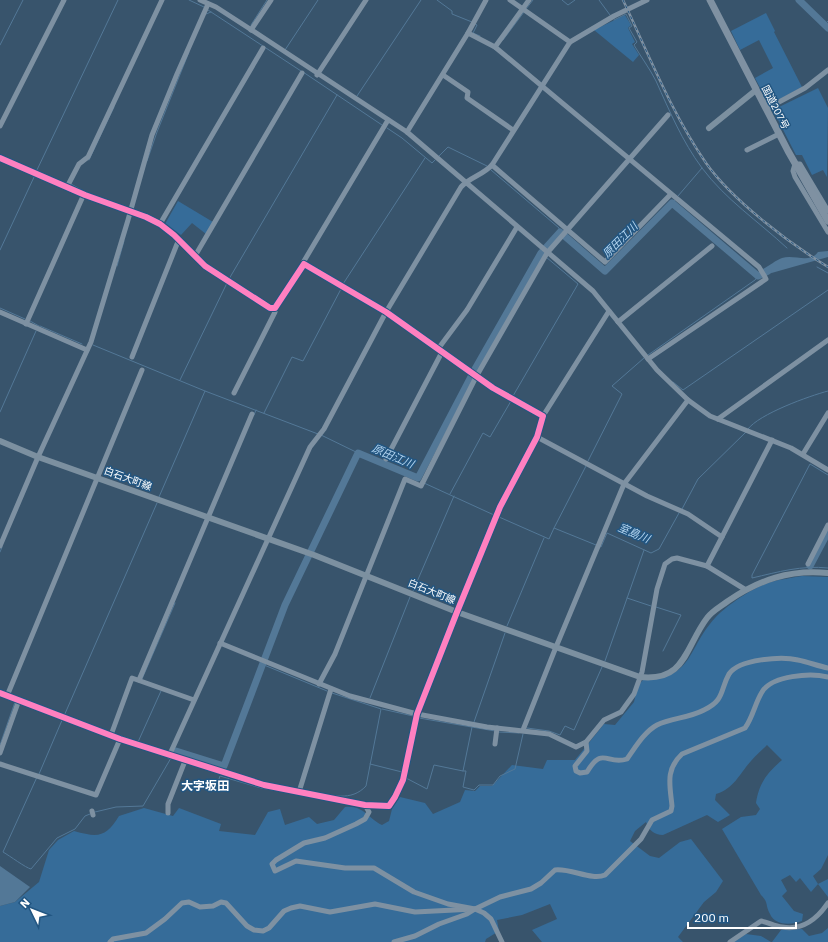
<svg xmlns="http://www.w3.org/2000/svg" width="828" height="942" font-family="'IBM Plex Sans','Noto Sans JP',sans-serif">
	<rect width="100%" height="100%" fill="#38546c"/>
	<!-- green -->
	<g fill="#366c99">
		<path d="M766 13 775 31 774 32 802 87 769 105 755 78 773 68 759 40 740 50 731 31Z"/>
		<path d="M625 15 631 25 628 28 635 42 632 44 639 55 633 62 594 30Z"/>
		<path d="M818 88 828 108 827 177 823 170 812 175 802 155H796L775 114 779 107Z"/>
		<path d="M178 201 213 222 206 234 192 223 181 235 165 224Z"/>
		<path d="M802 576 828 577V855L821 869 813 876 818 884 828 879V897L818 884 811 892 800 878 796 882 790 875 781 880 787 891 782 896 794 911 803 914 802 921C792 925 775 926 770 914 765 905 769 903 761 895L722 829 741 817 756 815 760 809 756 803C759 783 767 773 782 760L767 745C762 750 756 755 751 761 740 773 734 789 716 794L715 800 730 815 718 822 707 815 663 835C654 835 649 830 646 822L635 831 630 841 650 856 659 858 680 842 691 839 723 881 716 892 704 902 678 937 683 942H542L532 930 557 919 550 904 522 915 497 920 499 931 486 939 485 942H0V906L15 902 39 882 49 850 58 840 74 831C99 838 106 837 119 816L144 808 173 816 179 808 221 824 219 831 255 835 268 812 280 809 285 825 309 817 317 824 334 820 345 807C364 805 367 818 382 825L389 821 392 809 400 797 425 803 433 814 460 802 465 790 475 791 480 786H492L512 765 543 769 547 760H575L604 724 615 725 634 702 638 685 643 680C694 679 687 648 715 618 727 605 754 587 771 582 781 579 792 578 802 576Z"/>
		<path d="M828 928V942H772L781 930 802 929 809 936 822 933Z"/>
		<path d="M746 934 761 936 771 942H734Z"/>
	</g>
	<!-- water -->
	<g fill="#537897">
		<path d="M828 251V257L768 274 763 269C769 266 776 260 782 258 794 254 810 264 818 252Z"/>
		<path d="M0 866 30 887 15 902 0 906Z"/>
	</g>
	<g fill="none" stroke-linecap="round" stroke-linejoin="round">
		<!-- stream -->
		<g stroke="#537897" stroke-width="1">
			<path d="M189 0 204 7"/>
			<path d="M437 0 452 11V14L472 22"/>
			<path d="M562 0 568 5 575 0"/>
			<path d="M599 0 610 15"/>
			<path d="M526 9 533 0"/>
			<path d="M208 10 301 71"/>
			<path d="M206 14 211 12"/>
			<path d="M614 20 626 14 632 26 629 28 637 42 634 45C641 57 650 69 656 81 670 112 682 141 702 168 726 200 758 221 787 248"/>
			<path d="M475 24 477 25 473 33 480 36"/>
			<path d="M825 24 828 21"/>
			<path d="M251 25 267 0"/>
			<path d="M503 40 524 12"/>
			<path d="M0 45 23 0"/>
			<path d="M285 50 318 0"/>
			<path d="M303 72 382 125"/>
			<path d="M357 96 421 0"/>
			<path d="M387 128 402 138 432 163 435 160"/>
			<path d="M439 156 448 147 487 166"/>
			<path d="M89 160 114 107"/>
			<path d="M147 161 157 132 189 52"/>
			<path d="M491 170 559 228 560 232"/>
			<path d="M36 172 118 0"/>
			<path d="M71 184 87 193V194"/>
			<path d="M678 196 702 168"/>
			<path d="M672 203 675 200"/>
			<path d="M0 250 35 175"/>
			<path d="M541 253 544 255"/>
			<path d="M117 266 124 241"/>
			<path d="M817 267 828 273"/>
			<path d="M229 279 337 95"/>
			<path d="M343 284 425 158"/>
			<path d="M0 308 25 319"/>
			<path d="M30 321 39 326"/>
			<path d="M40 326 82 344"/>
			<path d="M93 345 205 391"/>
			<path d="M648 355 755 280 758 276"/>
			<path d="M180 380 227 283"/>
			<path d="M673 382 683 390 828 290"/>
			<path d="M513 396 578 284 546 257"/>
			<path d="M0 412 36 331"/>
			<path d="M264 413 292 357 303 361 341 289"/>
			<path d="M254 415 256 410"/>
			<path d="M748 429C759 414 809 396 828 391"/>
			<path d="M321 435 358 453"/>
			<path d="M588 461 622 394 612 386 644 358"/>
			<path d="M828 475 810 464 752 575V578C778 572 802 565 828 568"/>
			<path d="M418 478 421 482"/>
			<path d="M424 483 494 515"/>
			<path d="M450 494 483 433 490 437 511 401"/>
			<path d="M159 497 205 391 318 434"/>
			<path d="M682 509 698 479 746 432"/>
			<path d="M499 517 549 539 554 528 596 545"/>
			<path d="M554 528 586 466"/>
			<path d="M599 546 601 547 607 533 651 553 659 549 679 513"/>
			<path d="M0 552 2 547"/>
			<path d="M413 591 454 496"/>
			<path d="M627 598 651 606"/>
			<path d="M656 607 681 615 663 651"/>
			<path d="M507 626 544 538"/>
			<path d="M605 661 644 550"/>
			<path d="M264 665 327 691"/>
			<path d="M142 679 175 603"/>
			<path d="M0 690 7 692"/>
			<path d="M10 694 110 732"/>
			<path d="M370 698 410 597"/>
			<path d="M382 709 413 716"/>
			<path d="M64 716 157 503"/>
			<path d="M419 718 495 731"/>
			<path d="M474 722 505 633"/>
			<path d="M527 728 549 731 560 735 565 726 574 730 602 667"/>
			<path d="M498 732 519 733"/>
			<path d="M115 734 144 744"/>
			<path d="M138 742 161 691"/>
			<path d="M0 745 15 702"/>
			<path d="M370 764 402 772"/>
			<path d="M463 771H466L463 787 474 790 479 785H493L500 776 515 769 523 734"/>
			<path d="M39 774 63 718"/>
			<path d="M37 777 3 852C10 856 26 868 31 869L57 838 75 829 85 816 90 814"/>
			<path d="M406 778 427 789 434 765 463 771 472 727"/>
			<path d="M216 788 220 776 261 788 291 793"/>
			<path d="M312 792C332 795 351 802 366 786L381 709 332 693"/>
			<path d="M95 812 116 807 143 806 171 758"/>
		</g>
		<!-- river -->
		<g stroke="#537897" stroke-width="7">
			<path d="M799 0 828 28"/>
			<path d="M810 566 828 532"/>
			<path d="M176 751 224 766 285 605 358 453 418 478 475 369 541 253 560 232 605 271 672 203 758 276 768 271"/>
		</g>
		<!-- minor -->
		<g stroke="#7e91a2" stroke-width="5">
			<path d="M200 0 216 7 267 40 407 132 593 291 657 370 688 400 710 416 791 448 828 470"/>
			<path d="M510 0 570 42"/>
			<path d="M251 30 271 0"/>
			<path d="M468 33 495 47 759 267 765 277 766 279 648 359"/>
			<path d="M495 47 529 0"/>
			<path d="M317 75 366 0"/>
			<path d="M443 75 468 92 467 98 513 130"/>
			<path d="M766 109 805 88 828 70"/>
			<path d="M0 126 64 0"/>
			<path d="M407 132 468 33 486 0"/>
			<path d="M747 150 779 134"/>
			<path d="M0 158 85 195 146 217 160 224 174 235 205 266 270 308H275L304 264 386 312 493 388 543 416 537 437 500 507 457 612 417 714 403 780 395 797 389 806 365 805 264 785 120 739 0 693"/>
			<path d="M492 165 605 262 671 194"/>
			<path d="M67 187 79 164 88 157 162 0"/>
			<path d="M828 211 800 164H795L793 171 795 177 828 232"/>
			<path d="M160 224 263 48"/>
			<path d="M195 256 302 73"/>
			<path d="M304 264V261L388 120"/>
			<path d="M0 312 87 350"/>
			<path d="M618 322 712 246"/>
			<path d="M26 324 84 194"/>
			<path d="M438 349 467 310 517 227"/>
			<path d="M132 357 179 239"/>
			<path d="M234 393 275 312V308"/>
			<path d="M543 416 609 311"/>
			<path d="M718 419 828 340"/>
			<path d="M537 437 647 496 688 514 722 537"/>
			<path d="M803 454 828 413"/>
			<path d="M386 459 442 352"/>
			<path d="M0 546 38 457 91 342 128 220 152 135 177 74 208 4"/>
			<path d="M808 564 828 525"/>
			<path d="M707 566 746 590"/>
			<path d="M220 643 350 696 417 714 487 727 549 734 576 747 586 742 604 720 621 712 634 694 642 672 657 589 665 564 672 559 677 558 707 566 772 440"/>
			<path d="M139 680 252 414"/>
			<path d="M319 684 335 654 405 479 421 486 476 377 547 253 668 115"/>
			<path d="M7 696 142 370"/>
			<path d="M523 730 556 647 624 484 688 400"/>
			<path d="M111 735 132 678 194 700"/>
			<path d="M586 742 587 751 575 766 576 771 580 773 587 772C603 745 607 766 627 759 635 748 644 732 657 725 671 718 689 718 704 710 725 700 720 690 729 674 739 659 782 656 798 660 808 662 818 666 828 668"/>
			<path d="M495 744 497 728"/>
			<path d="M0 753 19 700"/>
			<path d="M169 756 310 447 324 429 386 312 461 187C470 177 483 175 492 165L570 42 614 16 647 0"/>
			<path d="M0 764 96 795 120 739"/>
			<path d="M299 792 331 689"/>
			<path d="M365 805 369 812 365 819 356 824 325 838 304 843 276 860 272 864 275 871 296 861 345 868H374L414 892 448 904 475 909 484 913 491 919 502 942"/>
			<path d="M92 811 93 815"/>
			<path d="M168 813V804L185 761"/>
			<path d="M110 942 113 939 146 933 165 919 182 903 189 902 200 907 213 906 221 902 226 903 247 926 254 930 263 931 269 928 284 911 291 908 300 906 330 912 375 904 415 912 474 909"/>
			<path d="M394 942 415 936 439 924 467 914 475 909 500 897 531 889 541 883 555 870C571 868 592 881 605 875L641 839 652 820 671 811 672 806C670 785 665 770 682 754L745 728C753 717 755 703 762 692 772 675 811 673 828 677"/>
			<path d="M730 942 761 921C768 922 774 926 782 927 803 931 817 919 828 903"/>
		</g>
		<!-- major -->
		<g stroke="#7c90a0" stroke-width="6">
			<path d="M709 128 756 90"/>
			<path d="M0 441 38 457 314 555 457 612 640 677C686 682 685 647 707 618 712 611 720 607 728 601 759 580 790 569 828 573"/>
		</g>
		<!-- highway -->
		<path stroke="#7f91a2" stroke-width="7" d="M710 0 788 151 828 221"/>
		<defs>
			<path id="rail" d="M623 0C649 55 671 112 706 163 732 200 789 243 828 267"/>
		</defs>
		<!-- rail casing -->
		<use href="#rail" stroke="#7f91a2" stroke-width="2.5"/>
		<!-- rail -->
		<use href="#rail" stroke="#225682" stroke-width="1" stroke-dasharray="3" stroke-linecap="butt"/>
		<defs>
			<path id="cycleway" d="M0 158 85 195 146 217 160 224 174 235 205 266 270 308H275L304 264 386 312 493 388 543 416 537 437 500 507 457 612 417 714 403 780 395 797 389 806 365 805 264 785 120 739 0 693"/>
		</defs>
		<!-- cycleway casing -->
		<use href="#cycleway" stroke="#225682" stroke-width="8"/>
		<!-- cycleway -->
		<use href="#cycleway" stroke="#ff80c0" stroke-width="6"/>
	</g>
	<g text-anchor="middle" stroke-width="3" stroke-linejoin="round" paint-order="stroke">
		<!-- street labels -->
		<g font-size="10" fill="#fff" stroke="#225682">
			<text transform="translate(776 107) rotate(63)" y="4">国道207号</text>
			<text transform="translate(128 478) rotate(20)" y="4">白石大町線</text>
			<text transform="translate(432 591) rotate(22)" y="4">白石大町線</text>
		</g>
		<!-- water labels -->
		<g font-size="11" font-style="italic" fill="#b4d5f0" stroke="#225682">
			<text transform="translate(620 240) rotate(-45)" y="4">原田江川</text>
			<text transform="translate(393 456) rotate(23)" y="4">原田江川</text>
			<text transform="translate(634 533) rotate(23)" y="4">室島川</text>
		</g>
		<!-- quarter labels -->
		<g font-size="12" font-weight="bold" fill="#fff" stroke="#225682">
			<text x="205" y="790">大字坂田</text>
		</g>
	</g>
	<!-- north arrow -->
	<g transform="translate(32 910) rotate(313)" stroke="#225682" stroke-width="3" paint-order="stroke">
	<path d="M0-3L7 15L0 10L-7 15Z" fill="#ffffff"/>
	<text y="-6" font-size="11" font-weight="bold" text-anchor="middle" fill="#ffffff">N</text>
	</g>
	<!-- scale -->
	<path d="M688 922v6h108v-6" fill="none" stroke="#ffffff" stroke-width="2"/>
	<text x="694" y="922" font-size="12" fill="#ffffff" stroke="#225682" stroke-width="3" paint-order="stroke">200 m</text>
</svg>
